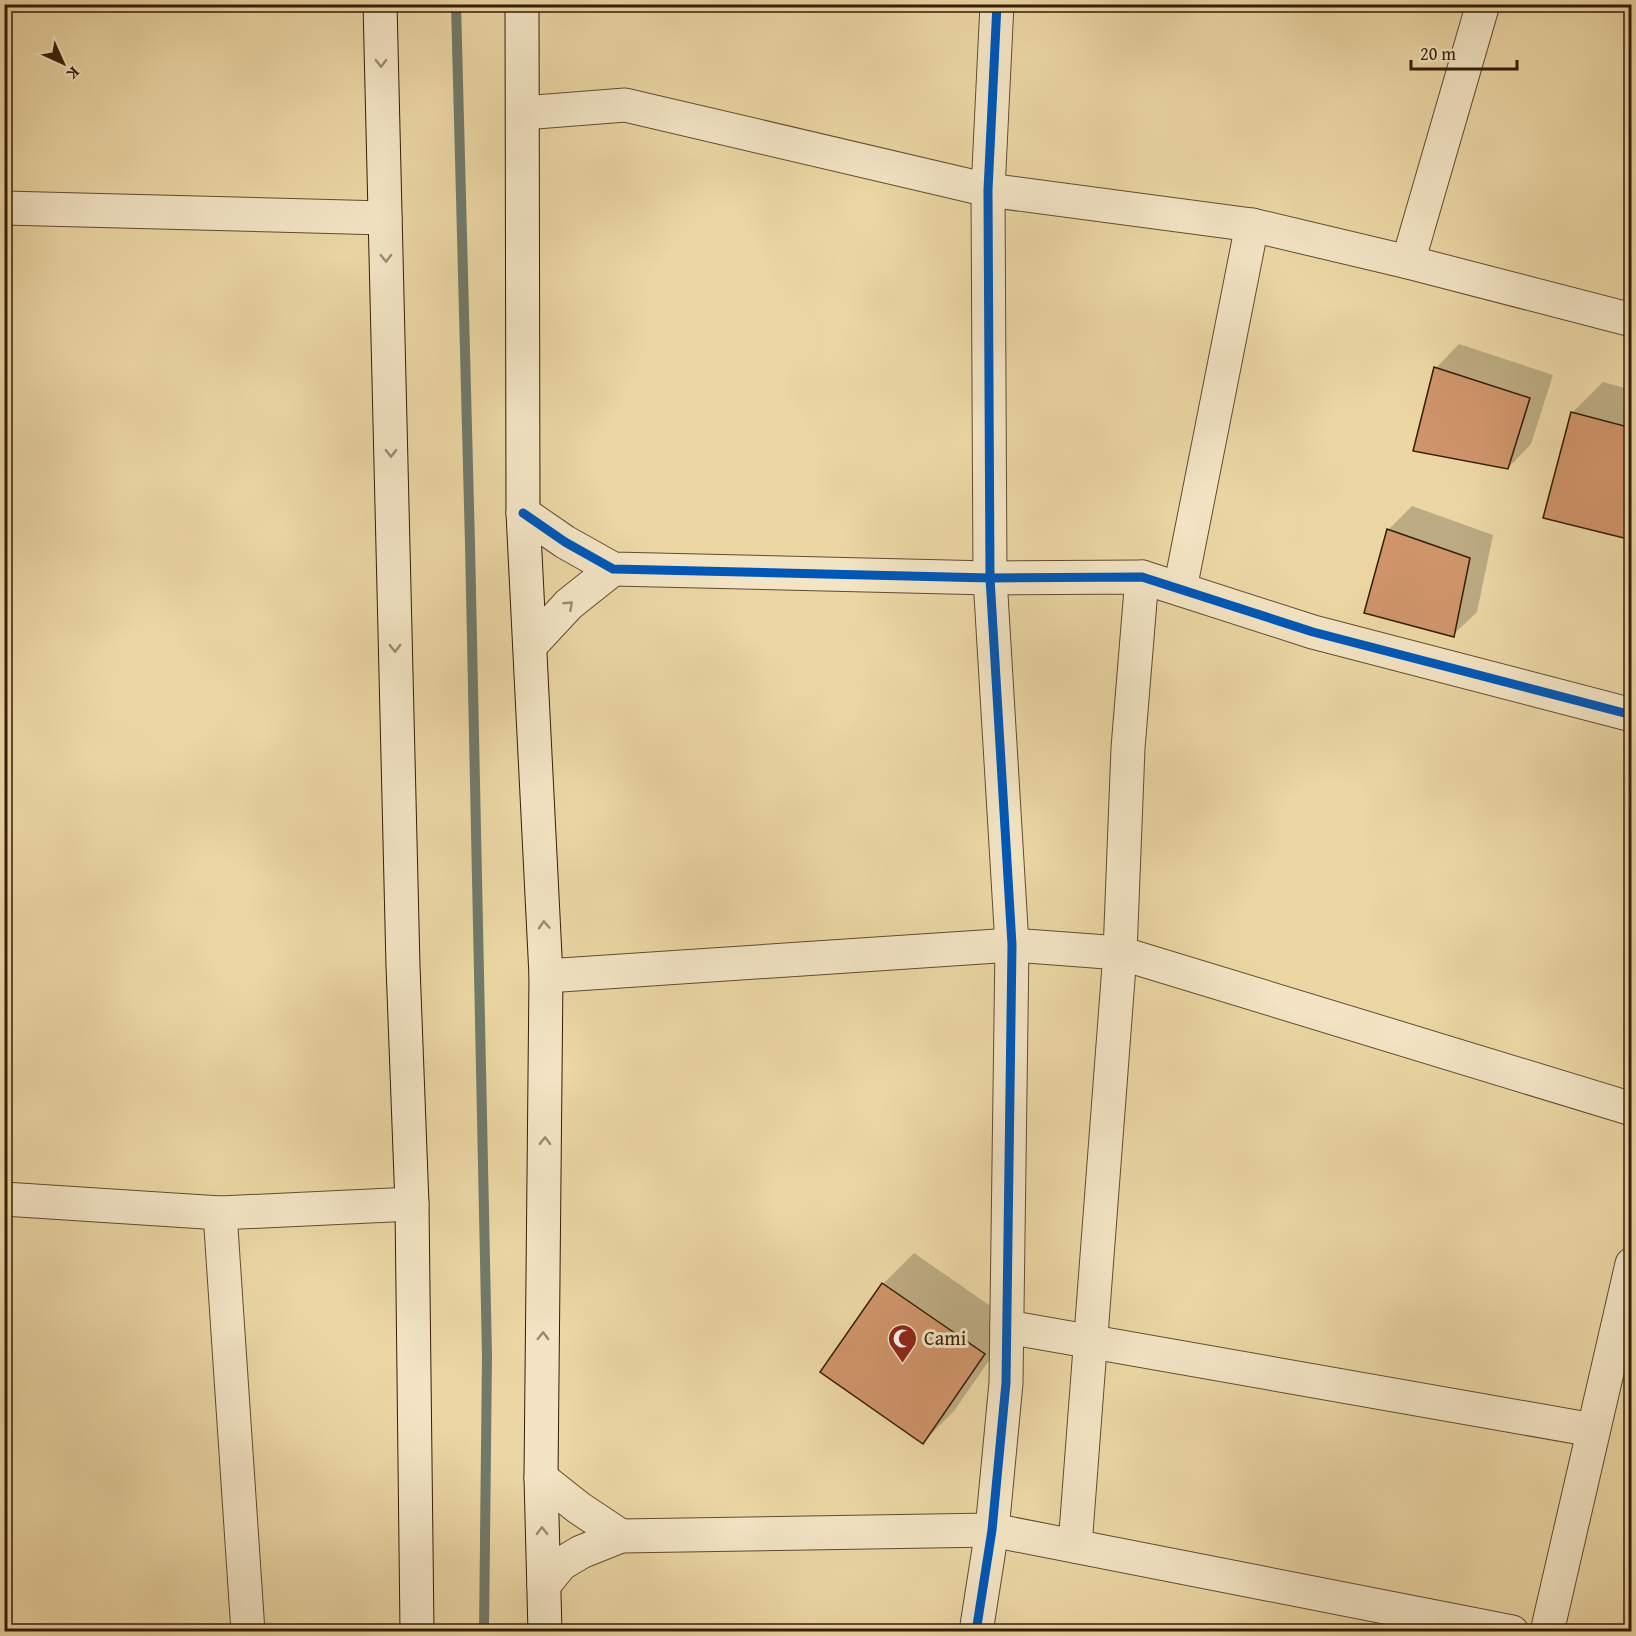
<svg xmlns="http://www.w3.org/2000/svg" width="1636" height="1636" font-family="'Gentium Book Plus',serif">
	<rect width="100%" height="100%" fill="#ebd6a4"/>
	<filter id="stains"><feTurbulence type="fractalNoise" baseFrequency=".00333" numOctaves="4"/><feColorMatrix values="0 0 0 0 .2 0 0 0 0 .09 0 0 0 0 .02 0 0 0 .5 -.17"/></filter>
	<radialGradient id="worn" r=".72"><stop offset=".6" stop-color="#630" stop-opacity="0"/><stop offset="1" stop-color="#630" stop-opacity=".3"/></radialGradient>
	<!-- shadow -->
	<g fill="#0003">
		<path d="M1459 344 1553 375 1531 444 1508 468 1436 368Z"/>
		<path d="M1603 382 1632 390V539L1572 413Z"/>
		<path d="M1412 506 1493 535 1477 612 1453 635 1366 612 1389 529Z"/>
		<path d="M914 1253 1015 1323 954 1411 923 1442 823 1372 883 1284Z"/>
	</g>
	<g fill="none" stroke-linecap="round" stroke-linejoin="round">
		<!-- stream -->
		<path stroke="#717a6a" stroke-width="10" d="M456 4 470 544 487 1356 484 1632"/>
	</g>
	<!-- building -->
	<g fill="#cf946a" stroke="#361d06" stroke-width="1.5">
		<path d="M1434 367 1530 398 1508 469 1413 451Z"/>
		<path d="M1571 412 1632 428V540L1543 518Z"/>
		<path d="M1387 529 1470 558 1454 637 1364 613Z"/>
		<path d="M882 1283 985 1354 923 1444 820 1372Z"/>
	</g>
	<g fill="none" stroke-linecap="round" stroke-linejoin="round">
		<defs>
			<g id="minor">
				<path d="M523 113 625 105 988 190 1252 225 1408 262 1632 320"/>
				<path d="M4 208 385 218"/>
				<path d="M1408 262 1483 4"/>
				<path d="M1180 589 1252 225"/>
				<path d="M546 976 1012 945 1120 953 1632 1109"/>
				<path d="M4 1199 220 1213 412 1204"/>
				<path d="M220 1213 248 1632"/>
				<path d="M1007 1327 1593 1430"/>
				<path d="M1075 1546 1120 953 1128 748 1142 577"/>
				<path d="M976 1632 992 1530 1006 1383 1012 945 990 578 988 190 997 4"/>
			</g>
			<g id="tertiary">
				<path d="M523 513 565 542 613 569 990 578 1142 577 1313 632 1632 715"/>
				<path d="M530 646 569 604 613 569"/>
				<path d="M541 1478 579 1508 621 1536"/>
				<path d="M544 1585 561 1564 581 1552 621 1536 992 1530 1512 1632"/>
				<path d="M1547 1632 1632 1264"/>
			</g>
			<g id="secondary">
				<path d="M380 4 403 966 412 1204 417 1632"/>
				<path d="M522 4 523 513 546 976 541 1478 545 1632"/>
			</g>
		</defs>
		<!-- minor casing -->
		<use href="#minor" stroke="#634b2e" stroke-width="35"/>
		<!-- tertiary casing -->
		<use href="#tertiary" stroke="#634b2e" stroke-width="35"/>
		<!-- secondary casing -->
		<use href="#secondary" stroke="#361d06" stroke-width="35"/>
		<!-- minor -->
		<use href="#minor" stroke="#f2e4c4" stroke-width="33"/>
		<!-- tertiary -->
		<use href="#tertiary" stroke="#f2e4c4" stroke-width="33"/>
		<!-- secondary -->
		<use href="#secondary" stroke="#f2e4c4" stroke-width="33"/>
		<defs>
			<g id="cycleway">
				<path d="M523 513 565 542 613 569 990 578 1142 577 1313 632 1632 715"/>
				<path d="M976 1632 992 1530 1006 1383 1012 945 990 578 988 190 997 4"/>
			</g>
		</defs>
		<!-- cycleway casing -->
		<use href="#cycleway" stroke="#f2e4c4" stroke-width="13"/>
		<!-- cycleway -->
		<use href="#cycleway" stroke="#0057b8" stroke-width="9"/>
	</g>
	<!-- one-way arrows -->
	<defs><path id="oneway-chevron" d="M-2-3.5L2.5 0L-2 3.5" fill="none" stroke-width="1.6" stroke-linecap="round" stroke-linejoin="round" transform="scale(1.5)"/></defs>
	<g stroke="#9d8a6e">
		<use href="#oneway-chevron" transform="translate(381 63) rotate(89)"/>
		<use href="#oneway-chevron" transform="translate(386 258) rotate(89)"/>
		<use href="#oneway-chevron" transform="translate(391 453) rotate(89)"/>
		<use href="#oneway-chevron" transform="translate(569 605) rotate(-43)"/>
		<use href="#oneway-chevron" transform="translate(395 648) rotate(89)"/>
		<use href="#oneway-chevron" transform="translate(544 925) rotate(-93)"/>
		<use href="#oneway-chevron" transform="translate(545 1141) rotate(-89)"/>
		<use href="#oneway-chevron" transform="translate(543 1336) rotate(-89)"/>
		<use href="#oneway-chevron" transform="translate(542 1531) rotate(-91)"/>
	</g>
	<!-- icons -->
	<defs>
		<symbol id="mosque-pin" viewBox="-11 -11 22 30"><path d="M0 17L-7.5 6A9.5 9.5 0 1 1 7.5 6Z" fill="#8f2418" stroke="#f2e4c4"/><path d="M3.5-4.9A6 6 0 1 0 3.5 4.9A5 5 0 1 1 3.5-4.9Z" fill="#fff"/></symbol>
	</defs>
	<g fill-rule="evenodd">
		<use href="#mosque-pin" x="886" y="1322" width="33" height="45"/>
	</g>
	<g text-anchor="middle" stroke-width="6" stroke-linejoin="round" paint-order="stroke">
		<!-- poi labels -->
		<g font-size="20" fill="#361d06" stroke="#f2e4c4" text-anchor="start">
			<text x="924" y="1345">Cami</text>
		</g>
	</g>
	<!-- margin -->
	<rect width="1636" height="1636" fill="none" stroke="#ebd6a4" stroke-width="24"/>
	<rect x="6" y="6" width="1624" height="1624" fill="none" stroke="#361d06" stroke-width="3"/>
	<rect x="12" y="12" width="1612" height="1612" fill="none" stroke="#361d06" stroke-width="1.5"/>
	<!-- north arrow -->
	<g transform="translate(63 63) rotate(135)" stroke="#f2e4c4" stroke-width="4.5" paint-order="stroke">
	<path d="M0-4.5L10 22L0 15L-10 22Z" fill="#361d06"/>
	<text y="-9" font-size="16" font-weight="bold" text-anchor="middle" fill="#361d06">K</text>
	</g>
	<!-- scale -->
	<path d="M1411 60v9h106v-9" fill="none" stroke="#361d06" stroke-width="3"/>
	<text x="1420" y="60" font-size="18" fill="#361d06" stroke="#f2e4c4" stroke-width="4.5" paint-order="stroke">20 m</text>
	<rect width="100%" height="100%" filter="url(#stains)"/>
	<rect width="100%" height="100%" fill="url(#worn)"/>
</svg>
